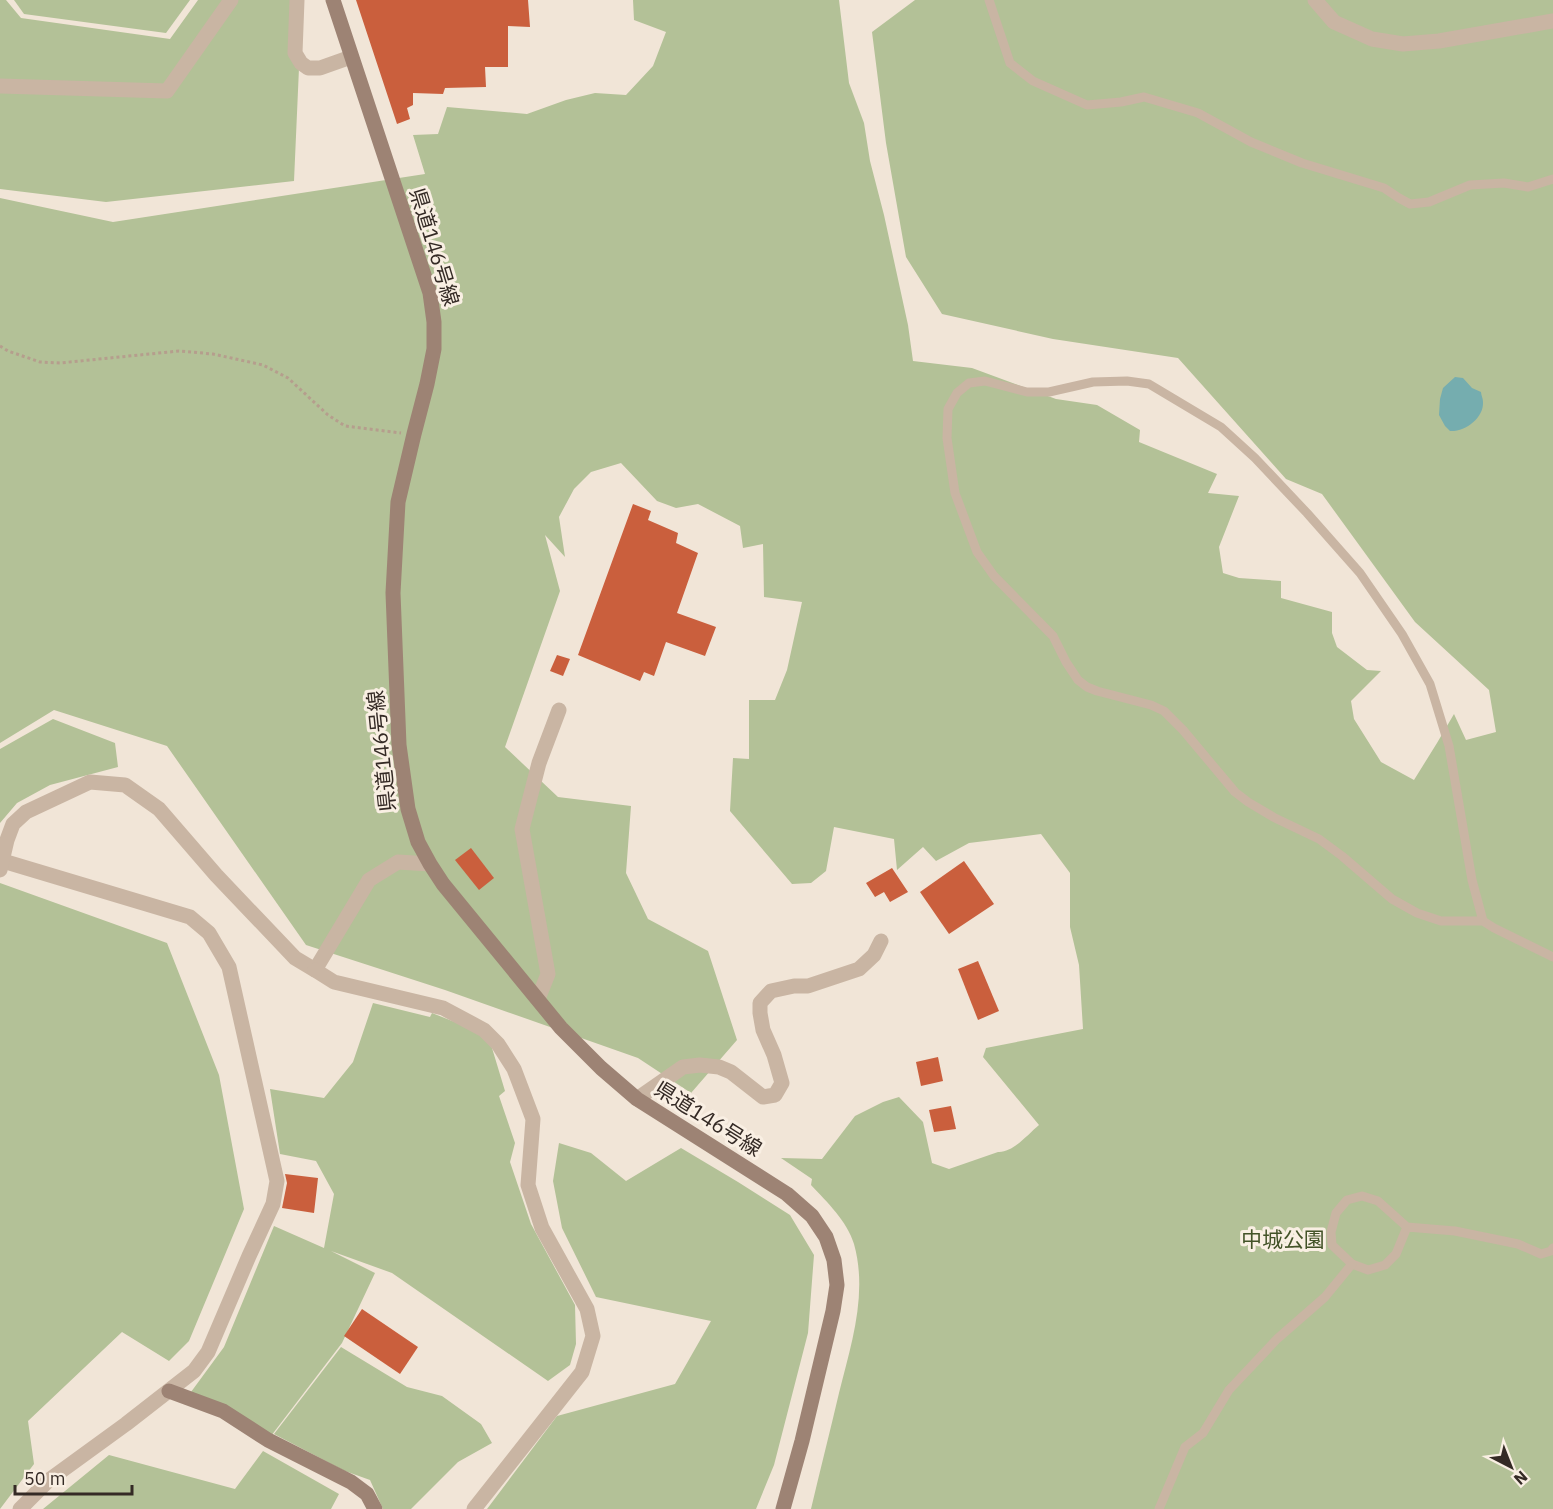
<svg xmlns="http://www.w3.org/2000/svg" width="1553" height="1509" font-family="'IBM Plex Sans','Noto Sans JP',sans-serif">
	<rect width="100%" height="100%" fill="#f1e5d7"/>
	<!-- green -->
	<g fill="#b3c197">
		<path d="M0 0H6L21 18 170 39 198 0H302L294 181 106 202 0 189Z"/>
		<path d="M14 0H190L166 33 24 14Z"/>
		<path d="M633 0H839L849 83 864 123 870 161 884 215 908 325 913 361 972 368 1056 399 1097 405 1140 430 1139 442 1217 474 1208 493 1239 496 1219 547 1223 573 1239 578 1281 581V598L1332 612V633L1337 647 1367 670 1381 671 1351 701 1354 719 1381 762 1414 780 1437 743 1454 714 1466 740 1496 732 1489 690 1415 622 1322 494 1286 479 1178 358 1053 339 942 314 906 257 886 143 872 32 915 0H1553V1509H811C820 1470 830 1432 839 1393 851 1345 868 1294 854 1244 847 1221 827 1202 811 1185L812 1179 781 1158 822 1159 855 1116 883 1102 899 1097 923 1122 932 1163 949 1169 998 1152C1013 1153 1028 1134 1039 1125L983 1057 986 1048 1083 1029 1079 965 1070 927V873L1041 834 969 843 936 861 923 847 897 870 894 839 834 827 826 871 811 883 792 884 730 811 733 758 749 759V700H775L787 670 802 602 764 597 763 544 743 548 740 526 698 504 676 508 657 501 621 463 591 472 574 489 559 517 565 557 545 535 560 591 505 747 558 797 631 806 626 873 648 919 708 951 737 1040 691 1093 638 1058 445 990 306 945 167 746 54 710 0 743V198L113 222 425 174 413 135 438 134 447 107 527 114 566 100 595 93 626 95 653 66 666 32 634 20Z"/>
		<path d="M53 719 115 743 118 767 50 785 17 803 0 823V749Z"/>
		<path d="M0 883 167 943 219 1075 244 1209 189 1341 169 1361 122 1332 28 1421 34 1464 0 1509Z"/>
		<path d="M373 1003 430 1017 432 1013 480 1032 492 1048 505 1091 499 1096 515 1143 510 1162 531 1224 575 1305 576 1344 570 1365 548 1381 392 1273 331 1251 375 1273 342 1343 271 1436 191 1392 224 1347 274 1226 324 1248 334 1194 316 1161 280 1154 270 1089 324 1098 353 1062Z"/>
		<path d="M559 1143 591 1153 626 1181 681 1148 738 1182 790 1215 814 1255 808 1333 774 1465 756 1509H487L557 1416 675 1384 711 1321 596 1297 562 1228 553 1181Z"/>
		<path d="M341 1347 407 1387 442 1396 481 1424 492 1443 458 1462 411 1509H383L370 1480 345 1471 274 1434Z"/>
		<path d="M263 1451 339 1494 331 1509H43L109 1455 235 1489Z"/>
	</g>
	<!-- water -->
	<path fill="#75adaf" d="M1455 377 1463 378 1472 388 1481 392C1481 395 1483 398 1483 402 1484 418 1465 432 1450 431L1445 426 1439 415 1440 399 1443 388Z"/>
	<!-- building -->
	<g fill="#ca5f3d">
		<path d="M356 0H528L530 27 508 26V67H485L486 87 445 88 443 94 413 93V105L407 108 410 119 397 124Z"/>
		<path d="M633 504 651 511 648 520 678 533 676 543 698 553 677 613 716 627 705 656 666 642 654 676 644 672 640 681 578 655Z"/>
		<path d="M557 655 570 659 563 676 550 671Z"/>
		<path d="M471 848 494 878 479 890 455 860Z"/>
		<path d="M964 861 994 904 949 934 920 892Z"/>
		<path d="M892 868 908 892 890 902 884 892 875 897 866 883Z"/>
		<path d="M978 961 999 1011 978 1020 958 969Z"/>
		<path d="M938 1057 943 1081 921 1086 916 1062Z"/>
		<path d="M951 1106 956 1129 934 1132 929 1110Z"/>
		<path d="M285 1174 318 1178 314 1213 282 1208 287 1183Z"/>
		<path d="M362 1309 418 1347 400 1374 344 1336Z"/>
	</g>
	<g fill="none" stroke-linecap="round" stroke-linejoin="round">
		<!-- path -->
		<path stroke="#b59e8d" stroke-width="3" stroke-dasharray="3 3" stroke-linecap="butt" d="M0 346 8 351 40 362 60 363 179 351 213 354 263 365 288 378 328 415 345 426 401 433"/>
		<!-- lane -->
		<g stroke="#c9b5a3" stroke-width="9">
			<path d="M989 0 1010 63 1033 81 1087 105 1121 102 1144 97 1198 113 1251 142 1302 163 1384 188 1399 198 1410 204 1429 202 1470 185 1504 183 1528 187 1553 179"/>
			<path d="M1483 921 1472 880 1449 746 1430 684 1402 634 1360 573 1307 513 1255 458 1221 427 1149 384 1127 381 1093 382 1049 392H1027L985 381 969 383 957 393 948 409 947 438 955 493 977 552 994 576 1053 636 1066 662 1078 680 1087 687 1097 691 1151 705 1164 711 1183 730 1235 792 1248 802 1275 818 1319 839 1342 856 1392 899 1417 913 1441 921H1483L1494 928 1553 957"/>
			<path d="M1407 1227 1396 1254 1385 1265 1368 1270 1352 1264 1332 1245 1331 1232 1336 1213 1347 1200 1362 1196 1378 1201 1407 1227 1455 1231 1518 1244 1541 1254 1551 1251 1553 1248"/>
			<path d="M1159 1509 1185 1447 1203 1433 1229 1390 1277 1339 1325 1297 1352 1264"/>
		</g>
		<!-- street -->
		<g stroke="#c9b5a3" stroke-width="15">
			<path d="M297 0 295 53 301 63 308 68H320L351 57"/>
			<path d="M1315 0 1334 22 1372 39 1403 44 1439 41 1553 21"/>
			<path d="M0 86 167 91 231 0"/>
			<path d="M3 861 190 917 209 933 229 967 277 1181 273 1204 249 1256 208 1352 194 1371 126 1424 49 1480 20 1509"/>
			<path d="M0 870 7 840 13 824 26 812 90 782 125 785 159 809 216 875 295 958 315 970 369 880 398 862 430 864"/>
			<path d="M315 970 334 982 443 1008 484 1030 498 1044 514 1069 533 1119 528 1185 542 1228 587 1309 593 1336 582 1372 474 1509"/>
			<path d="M538 999 548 974 522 829 539 763 559 710"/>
			<path d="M637 1099 683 1067 700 1065 719 1067 731 1072 763 1097 775 1095 782 1083 774 1055 763 1030 760 1013V1003L771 991 794 986H808L859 969 874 955 881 941"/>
		</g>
		<!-- secondary -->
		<g stroke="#9d8374" stroke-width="15">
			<path d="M333 0 430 293 434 322V349L427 384 414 434 398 502 393 593 399 745 408 809 418 842 430 864 443 884 561 1028 601 1068 637 1099 787 1194 812 1216 826 1237 834 1260 837 1285 833 1311 802 1441 783 1509"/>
			<path d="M169 1391 223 1411 268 1440 351 1482 367 1494 375 1509"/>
		</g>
	</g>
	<g text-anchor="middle" stroke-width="6" stroke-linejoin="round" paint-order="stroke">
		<!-- street labels -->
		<g font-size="21" fill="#342a25" stroke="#f9efe3">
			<text transform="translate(434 247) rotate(73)" y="7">県道146号線</text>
			<text transform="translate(382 751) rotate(-96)" y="7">県道146号線</text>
			<text transform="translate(708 1119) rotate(32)" y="7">県道146号線</text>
		</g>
		<!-- park labels -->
		<g font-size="21" fill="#435328" stroke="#f9efe3">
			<text x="1283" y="1247">中城公園</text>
		</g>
	</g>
	<!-- north arrow -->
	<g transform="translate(1511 1467) rotate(138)" stroke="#f9efe3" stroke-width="4.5" paint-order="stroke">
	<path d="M0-4.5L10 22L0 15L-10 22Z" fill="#342a25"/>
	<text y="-9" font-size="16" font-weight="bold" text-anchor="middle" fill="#342a25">N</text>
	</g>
	<!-- scale -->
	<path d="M15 1485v9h117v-9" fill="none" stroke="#342a25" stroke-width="3"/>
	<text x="24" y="1485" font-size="18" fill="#342a25" stroke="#f9efe3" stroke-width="4.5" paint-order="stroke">50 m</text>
</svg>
